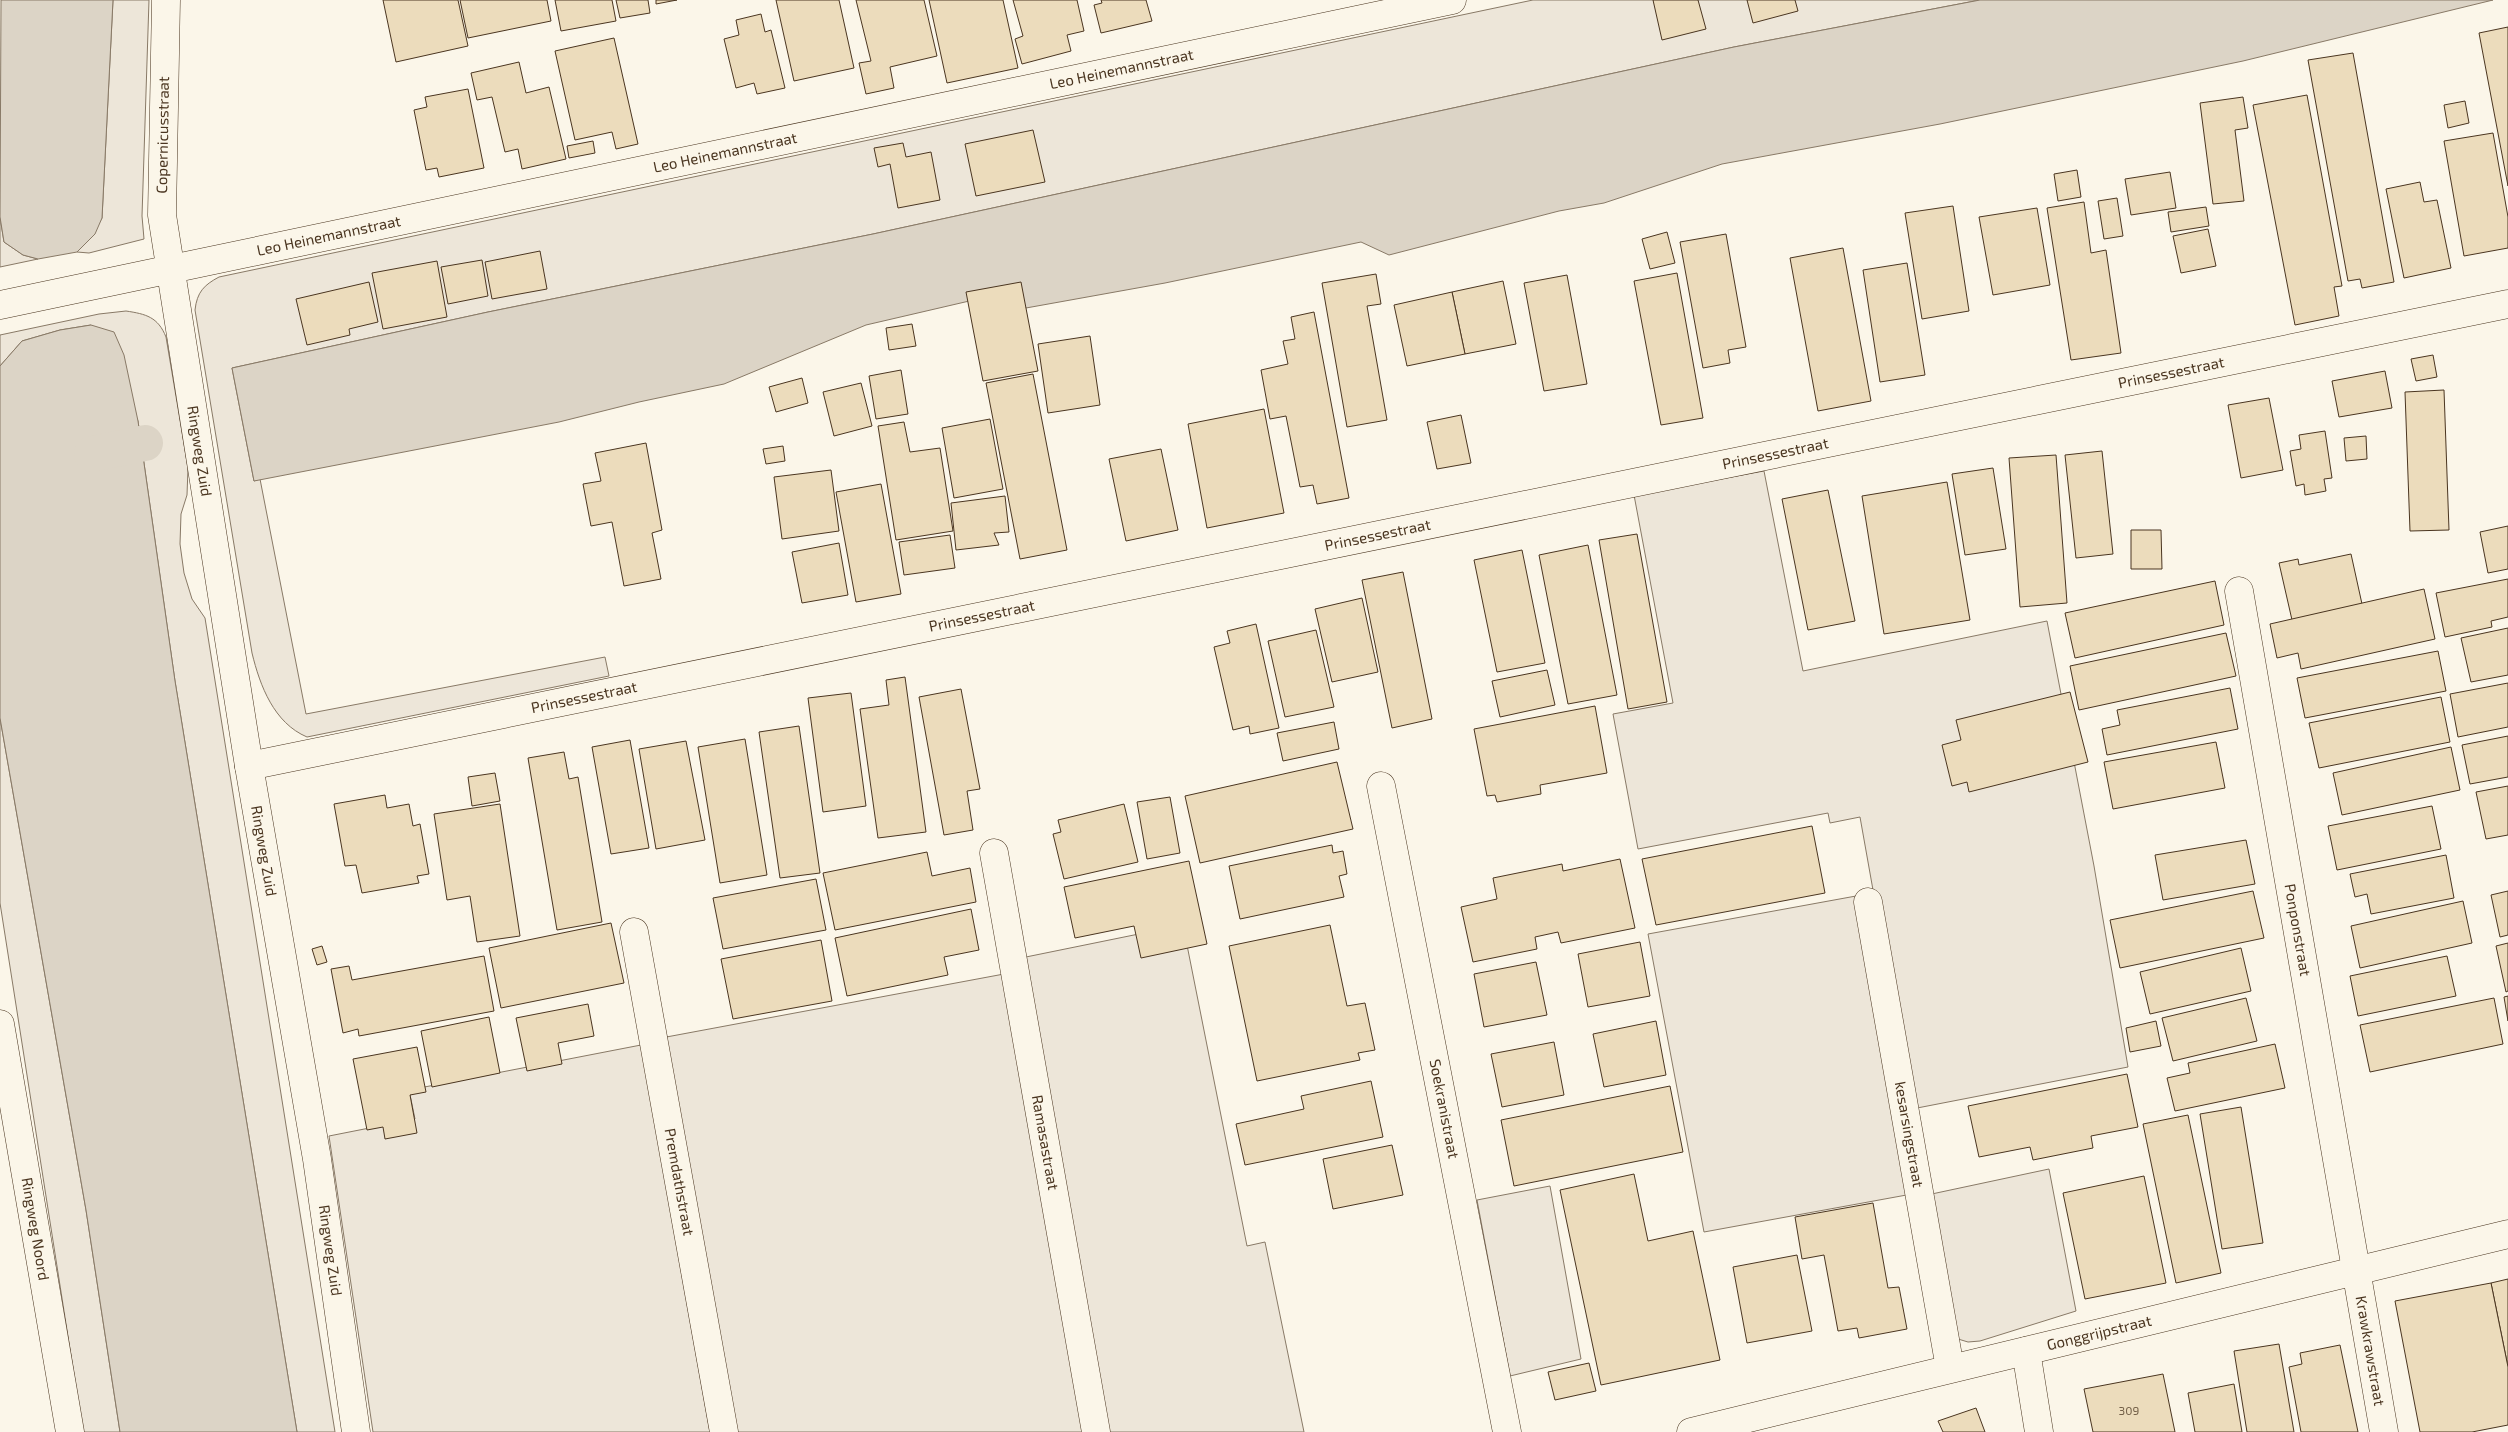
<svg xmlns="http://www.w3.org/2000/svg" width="2508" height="1432" font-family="'Exo 2',sans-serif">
	<rect width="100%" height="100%" fill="#fbf6e9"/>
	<!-- green -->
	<g fill="#ede6d9" stroke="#887966">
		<path d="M113 0H149L142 216 144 239 89 253 77 252 90 239 102 218Z"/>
		<path d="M1533 0H1980L1734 47 873 234 488 312 232 368 254 481 260 479 306 714 605 657 609 676 307 737C274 723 260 686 252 653L195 310C197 292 204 285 219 277Z"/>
		<path d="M0 217 4 242 23 255 38 259 0 267Z"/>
		<path d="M126 311C146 314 158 317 166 337L188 468 187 495 181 514 180 544 184 573 192 599 205 618 335 1432H297L175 681 138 421 91 325 60 330 22 341 0 366V335L99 314Z"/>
		<path d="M1764 471 1803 671 2047 621 2094 866 2128 1067 1912 1109 1860 817 1830 823 1828 813 1638 849 1613 714 1673 703 1634 495Z"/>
		<path d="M0 718 86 1210 120 1432H83L0 903Z"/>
		<path d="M1856 896 1912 1194 1704 1232 1648 934Z"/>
		<path d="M1183 925 1247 1246 1265 1242 1304 1432H1106L1021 958Z"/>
		<path d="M1004 974 1087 1432H731L661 1038Z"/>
		<path d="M641 1045 710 1432H373L329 1136 415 1119 409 1090Z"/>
		<path d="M2049 1169 2076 1311 1980 1341 1968 1342 1958 1339 1927 1195Z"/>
		<path d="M1550 1186 1581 1359 1510 1376 1477 1200Z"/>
	</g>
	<!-- water -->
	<g fill="#dcd4c6" stroke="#887966">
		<path d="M1 0H113L102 218 95 234 77 252 38 259 23 255 4 242 0 217Z"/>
		<path d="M1980 0H2493L2243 61 1940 124 1722 164 1604 203 1559 211 1389 255 1361 242 1165 283 1026 308 1008 292 866 325 724 384 639 402 559 422 254 481 232 368 488 312 873 234 1734 47Z"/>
		<path d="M91 325 114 332 124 355 138 421 175 681 297 1432H120L86 1210 0 718V366L22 341 60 330Z"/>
	</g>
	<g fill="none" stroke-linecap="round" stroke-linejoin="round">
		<!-- canal -->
		<path stroke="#dcd4c6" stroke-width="36" d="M92 454 145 443"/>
	</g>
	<!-- building -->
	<g fill="#ecdcbc" stroke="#4a3520">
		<path d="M383 0H458L468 46 396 62Z"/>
		<path d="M460 0H547L551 21 468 38Z"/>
		<path d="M555 0H612L616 21 561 31Z"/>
		<path d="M616 0H648L650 13 620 18Z"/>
		<path d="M656 0H677L656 4Z"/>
		<path d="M776 0H839L854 68 794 81Z"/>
		<path d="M856 0H924L937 56 890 67 894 88 866 94 859 63 871 61Z"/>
		<path d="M929 0H1003L1018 68 947 83Z"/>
		<path d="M1013 0H1077L1084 31 1067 35 1071 51 1022 64 1015 39 1023 36Z"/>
		<path d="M1101 0H1146L1152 21 1101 33 1094 5 1102 3Z"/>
		<path d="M1653 0H1698L1706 29 1662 40Z"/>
		<path d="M1747 0H1795L1798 11 1753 23Z"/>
		<path d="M761 14 765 32 771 30 785 88 757 94 754 83 736 88 724 39 739 35 736 20Z"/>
		<path d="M2508 27V186L2479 33Z"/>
		<path d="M614 38 638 144 616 149 612 132 575 140 555 51Z"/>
		<path d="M2353 53 2394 282 2362 288 2360 279 2348 281 2308 60Z"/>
		<path d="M519 62 526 93 549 87 566 159 522 169 518 149 505 152 492 97 477 100 471 73Z"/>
		<path d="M468 89 484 168 439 177 437 168 426 170 414 110 427 107 425 97Z"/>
		<path d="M2307 95 2342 286 2334 287 2339 316 2295 325 2253 105Z"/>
		<path d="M2243 97 2248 128 2235 130 2244 201 2213 204 2200 103Z"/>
		<path d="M2465 101 2469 123 2448 128 2444 105Z"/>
		<path d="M1033 130 1045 182 976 196 965 144Z"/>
		<path d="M2493 133 2508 217V248L2464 256 2444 141Z"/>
		<path d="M593 141 595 153 569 158 567 146Z"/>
		<path d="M903 143 906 157 931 152 940 200 898 208 890 164 878 167 874 148Z"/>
		<path d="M2077 170 2081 197 2058 201 2054 174Z"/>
		<path d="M2170 172 2176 208 2131 215 2125 179Z"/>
		<path d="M2420 182 2424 202 2437 200 2451 268 2404 278 2386 189Z"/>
		<path d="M2117 198 2123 236 2104 239 2098 201Z"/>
		<path d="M2084 202 2091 253 2106 250 2121 353 2071 360 2047 208Z"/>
		<path d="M1953 206 1969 311 1922 319 1905 213Z"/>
		<path d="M2206 207 2209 226 2171 232 2168 212Z"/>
		<path d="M2037 208 2050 285 1993 295 1979 217Z"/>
		<path d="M2208 229 2216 266 2181 273 2173 236Z"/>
		<path d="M1667 232 1675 263 1650 269 1642 239Z"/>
		<path d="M1726 234 1746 347 1728 350 1730 363 1703 368 1680 242Z"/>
		<path d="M1843 248 1871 401 1818 411 1790 258Z"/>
		<path d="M540 251 547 289 492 299 485 262Z"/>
		<path d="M482 260 488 296 448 304 441 267Z"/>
		<path d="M437 261 447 317 383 329 372 273Z"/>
		<path d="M1907 263 1925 375 1880 382 1863 270Z"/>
		<path d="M1677 273 1703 418 1661 425 1634 281Z"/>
		<path d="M1376 274 1381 304 1367 306 1387 420 1347 427 1322 283Z"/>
		<path d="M1567 275 1587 384 1544 391 1524 283Z"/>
		<path d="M1503 281 1516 344 1465 354 1452 292Z"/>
		<path d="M369 282 378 322 349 329 350 335 307 345 296 299Z"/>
		<path d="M1021 282 1038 371 983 381 966 292Z"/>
		<path d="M1452 292 1465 354 1407 366 1394 305Z"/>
		<path d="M1314 312 1349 498 1317 504 1313 485 1300 487 1286 416 1270 419 1261 370 1288 364 1283 341 1295 339 1291 317Z"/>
		<path d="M912 324 916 346 889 350 886 328Z"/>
		<path d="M1090 336 1100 405 1048 413 1038 344Z"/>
		<path d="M2433 355 2437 377 2416 381 2411 359Z"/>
		<path d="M901 370 908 414 876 419 869 376Z"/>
		<path d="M2385 371 2392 408 2339 417 2332 381Z"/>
		<path d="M1033 374 1067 550 1020 559 986 383Z"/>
		<path d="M802 378 808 403 776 412 769 387Z"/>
		<path d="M861 383 872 426 834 436 823 392Z"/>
		<path d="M2444 390 2449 530 2410 531 2405 392Z"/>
		<path d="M2269 398 2283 470 2241 478 2228 405Z"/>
		<path d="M1264 409 1284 513 1207 528 1188 424Z"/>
		<path d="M1461 415 1471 463 1437 469 1427 422Z"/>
		<path d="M990 419 1003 489 954 498 942 428Z"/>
		<path d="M904 422 910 452 940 448 953 531 896 540 878 426Z"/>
		<path d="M2325 431 2332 478 2324 479 2326 491 2305 495 2304 484 2296 486 2290 451 2301 449 2299 435Z"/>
		<path d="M2366 436 2367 459 2346 461 2344 438Z"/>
		<path d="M646 443 662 530 652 533 661 579 624 586 612 522 591 526 583 484 601 481 595 453Z"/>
		<path d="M783 446 785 461 766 464 763 449Z"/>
		<path d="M1161 449 1178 530 1126 541 1109 459Z"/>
		<path d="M2102 451 2113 554 2076 558 2065 455Z"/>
		<path d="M2056 455 2067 603 2020 607 2009 458Z"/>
		<path d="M1993 468 2006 549 1965 555 1952 474Z"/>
		<path d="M831 470 839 531 782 539 774 477Z"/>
		<path d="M1947 482 1970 620 1884 634 1862 496Z"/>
		<path d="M881 484 901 594 856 602 836 492Z"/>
		<path d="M1828 490 1855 621 1808 630 1782 499Z"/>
		<path d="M1005 496 1009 532 994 533 999 545 956 550 951 503Z"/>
		<path d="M2508 526V569L2488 573 2480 532Z"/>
		<path d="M2131 530H2161L2162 569H2131Z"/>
		<path d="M1637 534 1667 702 1628 709 1599 540Z"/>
		<path d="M950 535 955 568 904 575 899 542Z"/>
		<path d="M839 543 848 595 802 603 792 552Z"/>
		<path d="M1588 545 1617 695 1568 704 1539 555Z"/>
		<path d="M1522 550 1545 663 1497 672 1474 560Z"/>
		<path d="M2351 554 2362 604 2292 620 2279 563 2298 559 2299 565Z"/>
		<path d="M1403 572 1432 719 1392 728 1362 580Z"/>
		<path d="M2508 579V617L2491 621 2492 627 2445 637 2436 593Z"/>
		<path d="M2215 581 2224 625 2075 658 2065 613Z"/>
		<path d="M2424 589 2435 639 2301 669 2298 653 2277 658 2270 624Z"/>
		<path d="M1362 598 1378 672 1332 682 1315 609Z"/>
		<path d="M1256 624 1279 728 1250 734 1249 726 1233 730 1214 647 1230 643 1227 631Z"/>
		<path d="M2508 628V675L2471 682 2461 638Z"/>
		<path d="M1316 630 1334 707 1285 717 1268 641Z"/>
		<path d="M2226 633 2236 676 2079 710 2070 666Z"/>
		<path d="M2438 651 2446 691 2305 718 2297 678Z"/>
		<path d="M1547 670 1555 705 1500 717 1492 681Z"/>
		<path d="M905 677 926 832 878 838 860 709 889 705 886 680Z"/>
		<path d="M2508 683V727L2458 737 2450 694Z"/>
		<path d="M2230 688 2238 729 2107 755 2102 729 2120 725 2117 710Z"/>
		<path d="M961 689 980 789 967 791 973 830 944 835 919 697Z"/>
		<path d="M2070 692 2088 762 1969 792 1967 782 1952 786 1942 745 1961 740 1956 720Z"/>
		<path d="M851 693 866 806 823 812 808 698Z"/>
		<path d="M2441 697 2450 742 2319 768 2309 723Z"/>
		<path d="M1595 706 1607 773 1540 785 1541 794 1497 802 1495 795 1487 796 1474 729Z"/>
		<path d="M1334 722 1339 749 1283 761 1277 733Z"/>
		<path d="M799 726 820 873 780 878 759 732Z"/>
		<path d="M2508 736V777L2470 784 2462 745Z"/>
		<path d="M745 739 767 875 720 883 698 747Z"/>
		<path d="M630 740 649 848 611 854 592 747Z"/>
		<path d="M686 741 705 840 656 849 639 749Z"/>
		<path d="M2216 742 2225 788 2113 809 2104 762Z"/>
		<path d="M2451 747 2460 790 2342 815 2333 773Z"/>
		<path d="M564 752 569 779 578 777 602 922 557 930 528 758Z"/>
		<path d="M1337 762 1353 829 1200 863 1185 796Z"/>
		<path d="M495 773 500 801 472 806 468 777Z"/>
		<path d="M2508 786V835L2486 839 2476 792Z"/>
		<path d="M385 795 387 808 409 804 413 826 420 824 429 874 417 876 419 883 362 893 356 865 345 866 334 804Z"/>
		<path d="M1170 797 1180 853 1147 859 1137 802Z"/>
		<path d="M500 804 520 936 477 942 470 896 447 900 434 814Z"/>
		<path d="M1124 804 1138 862 1064 879 1053 834 1061 832 1058 820Z"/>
		<path d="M2432 806 2441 849 2337 870 2328 826Z"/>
		<path d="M1812 826 1825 893 1656 925 1642 859Z"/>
		<path d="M2246 840 2255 884 2163 900 2155 855Z"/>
		<path d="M1332 845 1333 853 1343 851 1347 874 1339 876 1344 897 1240 919 1229 866Z"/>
		<path d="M927 852 932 876 970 868 976 902 835 930 823 873Z"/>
		<path d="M2446 855 2454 898 2371 914 2367 894 2355 897 2350 874Z"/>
		<path d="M1620 859 1635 928 1561 943 1558 932 1535 937 1537 949 1473 962 1461 907 1497 899 1493 878 1562 864 1563 871Z"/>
		<path d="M1189 861 1207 944 1141 958 1134 926 1075 938 1064 887Z"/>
		<path d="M816 879 826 930 723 949 713 898Z"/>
		<path d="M2253 891 2264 938 2120 968 2110 920Z"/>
		<path d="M2508 891V935L2500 937 2491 895Z"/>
		<path d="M2463 901 2472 943 2360 968 2351 926Z"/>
		<path d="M971 909 979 950 944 957 948 975 847 996 835 938Z"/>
		<path d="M611 923 624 983 501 1008 489 948Z"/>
		<path d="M1330 925 1347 1006 1365 1003 1375 1050 1358 1053 1360 1060 1257 1081 1229 946Z"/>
		<path d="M821 940 832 1001 733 1019 721 959Z"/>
		<path d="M1640 942 1650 996 1588 1007 1578 954Z"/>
		<path d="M2508 943V991L2506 992 2496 946Z"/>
		<path d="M322 946 327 962 317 965 312 949Z"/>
		<path d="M2241 948 2251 991 2150 1014 2140 972Z"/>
		<path d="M484 956 494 1011 359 1036 358 1029 343 1033 331 969 349 966 352 980Z"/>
		<path d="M2447 956 2456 996 2358 1016 2350 976Z"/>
		<path d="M1536 962 1547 1015 1484 1027 1474 974Z"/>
		<path d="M2508 996V1021L2504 997Z"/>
		<path d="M2246 998 2257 1041 2173 1061 2162 1018Z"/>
		<path d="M2494 998 2503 1044 2370 1072 2360 1025Z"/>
		<path d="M588 1004 594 1036 558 1043 562 1064 527 1071 516 1018Z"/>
		<path d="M489 1017 500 1073 432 1087 421 1031Z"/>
		<path d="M1656 1021 1666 1075 1604 1087 1593 1034Z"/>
		<path d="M2156 1021 2161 1046 2130 1052 2126 1028Z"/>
		<path d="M1554 1042 1564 1095 1502 1107 1491 1054Z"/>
		<path d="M2275 1044 2285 1088 2175 1111 2167 1078 2190 1073 2188 1063Z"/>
		<path d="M417 1047 426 1092 410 1095 417 1133 385 1139 383 1127 367 1130 353 1059Z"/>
		<path d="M2127 1074 2138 1127 2091 1136 2093 1148 2033 1160 2030 1147 1979 1157 1968 1106Z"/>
		<path d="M1371 1081 1383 1137 1245 1165 1236 1124 1304 1109 1301 1096Z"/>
		<path d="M1670 1086 1683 1152 1514 1186 1501 1120Z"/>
		<path d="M2241 1107 2263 1243 2222 1249 2200 1114Z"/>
		<path d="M2188 1115 2221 1273 2176 1283 2143 1124Z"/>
		<path d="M1392 1145 1403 1195 1333 1209 1323 1159Z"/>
		<path d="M1634 1174 1648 1241 1693 1231 1720 1360 1601 1385 1560 1190Z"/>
		<path d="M2144 1176 2166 1283 2085 1299 2063 1193Z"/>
		<path d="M1873 1203 1888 1288 1899 1287 1907 1329 1859 1338 1857 1328 1838 1331 1824 1255 1802 1259 1795 1217Z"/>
		<path d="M1797 1255 1812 1331 1747 1343 1733 1267Z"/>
		<path d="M2508 1279V1367L2491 1283Z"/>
		<path d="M2491 1283 2508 1367V1425L2472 1432H2420L2395 1301Z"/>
		<path d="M2279 1344 2294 1432H2247L2234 1351Z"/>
		<path d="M2340 1345 2358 1432H2301L2289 1367 2302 1364 2300 1353Z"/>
		<path d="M1589 1363 1596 1391 1555 1400 1548 1372Z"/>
		<path d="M2163 1374 2175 1432H2093L2084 1389Z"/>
		<path d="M2234 1384 2242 1432H2195L2188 1393Z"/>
		<path d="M1976 1408 1985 1432H1943L1938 1421Z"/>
	</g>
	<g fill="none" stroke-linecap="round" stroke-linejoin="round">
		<defs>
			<g id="street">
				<path id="s1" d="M2239 591 2384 1432"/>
				<path id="s2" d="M249 766 2508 304"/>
				<path id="s3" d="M1381 786 1507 1432"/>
				<path id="s4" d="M994 853 1096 1432"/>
				<path id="s5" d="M1868 902 1950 1368"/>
				<path id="s6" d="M634 932 724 1432"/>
				<path d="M2026 1351 2039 1432"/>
				<path id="s7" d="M1691 1432 2508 1234"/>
			</g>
			<g id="secondary">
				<path id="s8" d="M166 0 162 215 249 766 317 1159 356 1432"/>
				<path id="s9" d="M0 305 1452 0"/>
				<path id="s10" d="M0 1024 70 1432"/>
			</g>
		</defs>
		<!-- street casing -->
		<use href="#street" stroke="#4a3520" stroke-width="29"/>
		<!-- secondary casing -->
		<use href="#secondary" stroke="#4a3520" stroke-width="29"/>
		<!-- street -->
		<use href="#street" stroke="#fbf6e9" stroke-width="28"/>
		<!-- secondary -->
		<use href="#secondary" stroke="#fbf6e9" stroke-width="28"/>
	</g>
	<g text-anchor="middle" stroke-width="4" stroke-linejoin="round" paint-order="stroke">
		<!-- number labels -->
		<g font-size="12" fill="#725f47">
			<text x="2129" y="1415">309</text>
		</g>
		<!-- street labels -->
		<g font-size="15" fill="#4a3520" stroke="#fbf6e9">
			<text dy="5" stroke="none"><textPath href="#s9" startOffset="1146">Leo Heinemannstraat</textPath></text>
			<text transform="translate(163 135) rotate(-89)" y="5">Copernicusstraat</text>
			<text dy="5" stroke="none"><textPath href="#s9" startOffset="741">Leo Heinemannstraat</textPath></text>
			<text dy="5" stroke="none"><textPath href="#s9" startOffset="336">Leo Heinemannstraat</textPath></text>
			<text dy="5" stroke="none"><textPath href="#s2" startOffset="1962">Prinsessestraat</textPath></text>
			<text dy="5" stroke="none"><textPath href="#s8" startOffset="454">Ringweg Zuid</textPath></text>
			<text dy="5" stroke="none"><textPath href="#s2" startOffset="1558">Prinsessestraat</textPath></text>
			<text dy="5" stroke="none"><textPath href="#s2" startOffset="1152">Prinsessestraat</textPath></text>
			<text dy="5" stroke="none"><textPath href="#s2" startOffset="748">Prinsessestraat</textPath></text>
			<text dy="5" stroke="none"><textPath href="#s2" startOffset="342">Prinsessestraat</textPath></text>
			<text dy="5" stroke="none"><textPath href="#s8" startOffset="859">Ringweg Zuid</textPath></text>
			<text dy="5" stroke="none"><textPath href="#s1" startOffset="344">Ponponstraat</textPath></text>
			<text dy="5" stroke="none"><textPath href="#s3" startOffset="329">Soekranistraat</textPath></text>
			<text dy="5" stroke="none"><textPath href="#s5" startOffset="236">kesarsingstraat</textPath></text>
			<text dy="5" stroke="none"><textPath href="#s4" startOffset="294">Ramasastraat</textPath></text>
			<text dy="5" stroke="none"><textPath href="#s6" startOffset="254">Premdathstraat</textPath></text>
			<text dy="5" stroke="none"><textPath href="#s10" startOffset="208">Ringweg Noord</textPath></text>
			<text dy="5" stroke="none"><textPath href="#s8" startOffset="1264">Ringweg Zuid</textPath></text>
			<text dy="5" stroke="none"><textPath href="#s7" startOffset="420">Gonggrijpstraat</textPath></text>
			<text dy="5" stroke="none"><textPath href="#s1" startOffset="771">Krawkrawstraat</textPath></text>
		</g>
	</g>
</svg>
